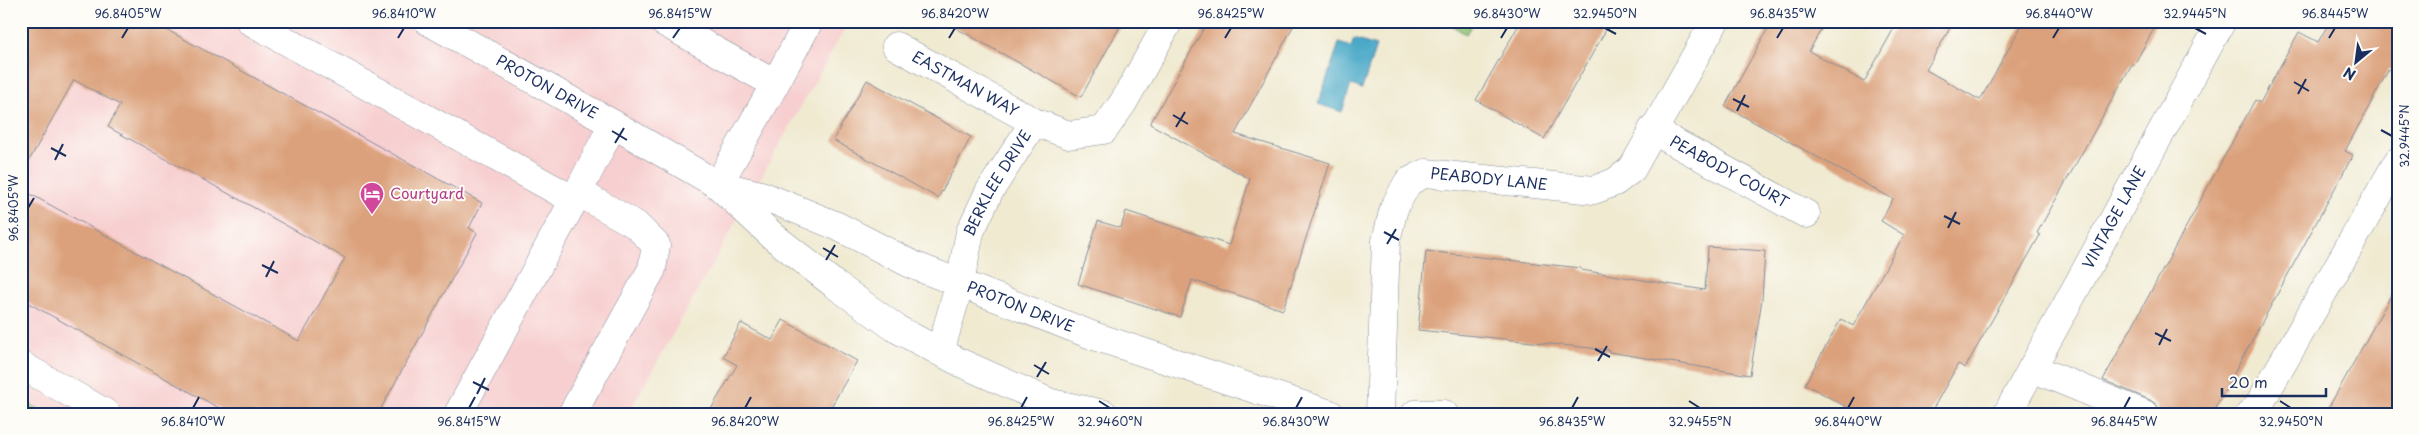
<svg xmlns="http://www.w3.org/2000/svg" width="2419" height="435" font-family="'Playpen Sans',sans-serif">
	<defs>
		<pattern id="grass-tufts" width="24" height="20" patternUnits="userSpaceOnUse" patternTransform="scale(1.25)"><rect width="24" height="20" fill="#95ca7c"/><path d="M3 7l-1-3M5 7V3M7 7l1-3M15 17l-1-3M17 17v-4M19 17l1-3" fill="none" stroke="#79a469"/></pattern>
	</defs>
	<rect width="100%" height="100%" fill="#fdfcf7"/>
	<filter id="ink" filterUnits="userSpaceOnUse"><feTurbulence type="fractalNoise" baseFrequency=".02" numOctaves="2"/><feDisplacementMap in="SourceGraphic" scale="10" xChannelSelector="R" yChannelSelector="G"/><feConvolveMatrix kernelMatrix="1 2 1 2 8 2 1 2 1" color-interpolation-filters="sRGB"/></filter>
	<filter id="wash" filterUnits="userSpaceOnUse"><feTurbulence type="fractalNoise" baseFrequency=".0096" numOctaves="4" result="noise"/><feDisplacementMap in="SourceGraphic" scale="20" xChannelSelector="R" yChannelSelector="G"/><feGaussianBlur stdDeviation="1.12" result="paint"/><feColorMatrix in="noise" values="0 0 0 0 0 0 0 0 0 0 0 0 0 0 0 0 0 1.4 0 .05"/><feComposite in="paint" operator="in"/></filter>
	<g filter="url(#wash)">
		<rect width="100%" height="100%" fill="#f0ead1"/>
		<!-- built -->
		<path fill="#f7cfd0" d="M21 21H849L628 414H48L21 399Z"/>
		<!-- grass -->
		<path fill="url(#grass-tufts)" stroke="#587c6d" d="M21 399 48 414H21Z"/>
		<!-- garden -->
		<path fill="#95ca7c" stroke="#587c6d" d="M1443 21H1474L1466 34Z"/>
		<!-- water -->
		<path fill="#48a9c7" stroke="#326c92" d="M1354 39 1376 46 1362 89 1351 85 1342 112 1318 104 1339 43 1351 47Z"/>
		<g id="blocks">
			<!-- building -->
			<g fill="#dba17b">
				<path d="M21 21H151L482 203 469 228 477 233 378 414H230L21 299V189L299 341 345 258 108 127 120 105 74 80 21 175Z"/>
				<path d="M943 21H1123L1081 97Z"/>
				<path d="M1208 21H1296L1235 134 1330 163 1283 310 1192 280 1180 317 1078 284 1098 221 1121 228 1126 211 1229 245 1250 179 1150 124Z"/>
				<path d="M1521 21H1611L1544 139 1476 100Z"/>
				<path d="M1772 21H1826L1809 51 1864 82 1898 21H1954L1926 70 1980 100 2024 21H2158L2134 65 2132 64 2037 233 2040 235 1965 368 1958 364 1930 414H1859L1805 384 1841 319 1853 326 1904 235 1881 221 1893 199 1725 106Z"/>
				<path d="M2330 21H2398V74L2389 69 2345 151 2353 155 2212 414H2159L2157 405 2150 400 2103 380 2255 100 2260 103 2299 32 2318 42Z"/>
				<path d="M867 80 971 137 938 198 833 140Z"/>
				<path d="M1708 247 1765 251 1762 299 1750 375 1609 352V350L1418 330 1426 251 1581 268V270L1705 290Z"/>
				<path d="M2398 283V414H2325Z"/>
				<path d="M783 320 857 361 827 414H708L737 365 723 357 741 323 772 340Z"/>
			</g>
		</g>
	</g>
	<g filter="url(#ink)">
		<use href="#blocks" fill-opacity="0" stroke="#868c98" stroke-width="1"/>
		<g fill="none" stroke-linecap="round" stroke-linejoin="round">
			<defs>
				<g id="minor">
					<path d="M250 21 574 200 458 414"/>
					<path id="s1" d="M428 21 613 124 718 185 774 237 834 284 897 329 961 363 1051 403 1104 414"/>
					<path d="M662 21 775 84 809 21"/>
					<path id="s2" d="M896 46 1034 122 1069 135 1104 130 1123 103 1169 21"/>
					<path id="s3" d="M1652 130 1806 214"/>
					<path d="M718 185 775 84"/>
					<path id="s4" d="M719 185 761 195 837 226 913 265 1094 336 1330 414"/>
					<path d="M574 200 613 124"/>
					<path id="s5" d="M940 352 960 283 970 232 989 192 1034 122"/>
					<path d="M21 365 107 414"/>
					<path d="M2032 368 2144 414"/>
					<path d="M572 414 652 269 656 245 636 225 578 192"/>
					<path id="s6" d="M1380 414 1386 241 1394 208 1408 182 1426 173 1594 190 1615 182 1632 169 1715 21"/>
					<path d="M1415 414H1444"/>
					<path id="s7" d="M2007 414 2222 21"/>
					<path d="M2250 414 2257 408 2398 161"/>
				</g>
			</defs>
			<!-- minor casing -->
			<use href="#minor" stroke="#868c98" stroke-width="29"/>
			<!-- minor -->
			<use href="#minor" stroke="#fff" stroke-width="28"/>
		</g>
	</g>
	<!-- ticks -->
	<path fill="none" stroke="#1b2f5e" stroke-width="2" d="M1605 28 1616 34M2195 28 2206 34M122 38 128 28M398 38 404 28M673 38 680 28M949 38 955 28M1225 38 1231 28M1501 38 1507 28M1777 38 1783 28M2053 38 2059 28M2329 38 2335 28M2294 82 2309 91M2298 94 2306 79M1733 99 1749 107M1737 111 1745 95M1173 115 1188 124M1176 127 1185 112M2381 130 2392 136M612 131 627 140M615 143 624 128M51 148 66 156M55 160 63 144M28 208 34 198M1944 216 1960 224M1948 228 1956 212M1384 232 1399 240M1387 244 1396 229M823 248 838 257M826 260 835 245M262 265 278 273M266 277 274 261M2155 333 2171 341M2159 345 2167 329M1595 349 1610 357M1598 361 1607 346M1034 365 1049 374M1037 377 1046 362M473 382 489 390M477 394 485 378M1099 401 1110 408M1689 401 1700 408M2280 401 2291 408M193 408 199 397M469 408 475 397M745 408 751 397M1021 408 1027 397M1296 408 1302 397M1572 408 1578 397M1848 408 1854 397M2124 408 2130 397"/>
	<!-- icons -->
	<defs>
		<symbol id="hotel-pin" viewBox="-11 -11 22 30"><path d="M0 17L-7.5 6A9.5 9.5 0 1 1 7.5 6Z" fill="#d1479c" stroke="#fdfcf7"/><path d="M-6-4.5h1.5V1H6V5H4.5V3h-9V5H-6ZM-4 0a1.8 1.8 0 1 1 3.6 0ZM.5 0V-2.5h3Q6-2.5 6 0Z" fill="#fff"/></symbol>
	</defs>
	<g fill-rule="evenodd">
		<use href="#hotel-pin" x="358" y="180" width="28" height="38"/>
	</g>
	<g text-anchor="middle" stroke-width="4" stroke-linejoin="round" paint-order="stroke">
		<!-- street labels -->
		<g font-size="15" fill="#1b2f5e" stroke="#fdfcf7">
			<text dy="5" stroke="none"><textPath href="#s2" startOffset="79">EASTMAN WAY</textPath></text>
			<text dy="5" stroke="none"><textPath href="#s1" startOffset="136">PROTON DRIVE</textPath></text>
			<text dy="5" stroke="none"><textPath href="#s3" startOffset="88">PEABODY COURT</textPath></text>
			<text dy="5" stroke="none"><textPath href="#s6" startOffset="320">PEABODY LANE</textPath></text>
			<text dy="5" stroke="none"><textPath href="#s5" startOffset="180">BERKLEE DRIVE</textPath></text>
			<text dy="5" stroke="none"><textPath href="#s7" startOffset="224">VINTAGE LANE</textPath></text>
			<text dy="5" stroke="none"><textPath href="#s4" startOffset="326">PROTON DRIVE</textPath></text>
		</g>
		<!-- hotel labels -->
		<g font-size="15" fill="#b23c85" stroke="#fdfcf7" text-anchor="start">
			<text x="390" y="199">Courtyard</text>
		</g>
	</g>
	<!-- margin -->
	<rect width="2419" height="435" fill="none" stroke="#fdfcf7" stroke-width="55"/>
	<!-- north arrow -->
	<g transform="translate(2356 62) rotate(209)" stroke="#fdfcf7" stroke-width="4" paint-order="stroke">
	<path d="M0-4L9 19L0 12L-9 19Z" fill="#1b2f5e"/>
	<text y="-8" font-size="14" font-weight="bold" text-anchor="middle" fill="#1b2f5e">N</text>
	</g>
	<!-- scale -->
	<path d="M2222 388v8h104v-8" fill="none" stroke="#1b2f5e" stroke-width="2.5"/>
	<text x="2229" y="388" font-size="15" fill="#1b2f5e" stroke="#fdfcf7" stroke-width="4" paint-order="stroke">20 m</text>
	<rect x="28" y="28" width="2364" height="380" fill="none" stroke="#1b2f5e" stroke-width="2"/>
	<g font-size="12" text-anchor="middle" fill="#1b2f5e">
		<text x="128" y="18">96.8405°W</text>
		<text x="404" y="18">96.8410°W</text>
		<text x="680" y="18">96.8415°W</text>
		<text x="955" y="18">96.8420°W</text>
		<text x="1231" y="18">96.8425°W</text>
		<text x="1507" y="18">96.8430°W</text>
		<text x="1605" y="18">32.9450°N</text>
		<text x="1783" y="18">96.8435°W</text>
		<text x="2059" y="18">96.8440°W</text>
		<text x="2195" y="18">32.9445°N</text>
		<text x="2335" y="18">96.8445°W</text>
		<text transform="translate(2405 136) rotate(-90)" y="4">32.9445°N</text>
		<text transform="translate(14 208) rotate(-90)" y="4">96.8405°W</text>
		<text x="193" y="426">96.8410°W</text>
		<text x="469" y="426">96.8415°W</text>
		<text x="745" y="426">96.8420°W</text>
		<text x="1021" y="426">96.8425°W</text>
		<text x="1110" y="426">32.9460°N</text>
		<text x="1296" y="426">96.8430°W</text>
		<text x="1572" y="426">96.8435°W</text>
		<text x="1700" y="426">32.9455°N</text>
		<text x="1848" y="426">96.8440°W</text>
		<text x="2124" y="426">96.8445°W</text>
		<text x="2291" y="426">32.9450°N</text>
	</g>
</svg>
